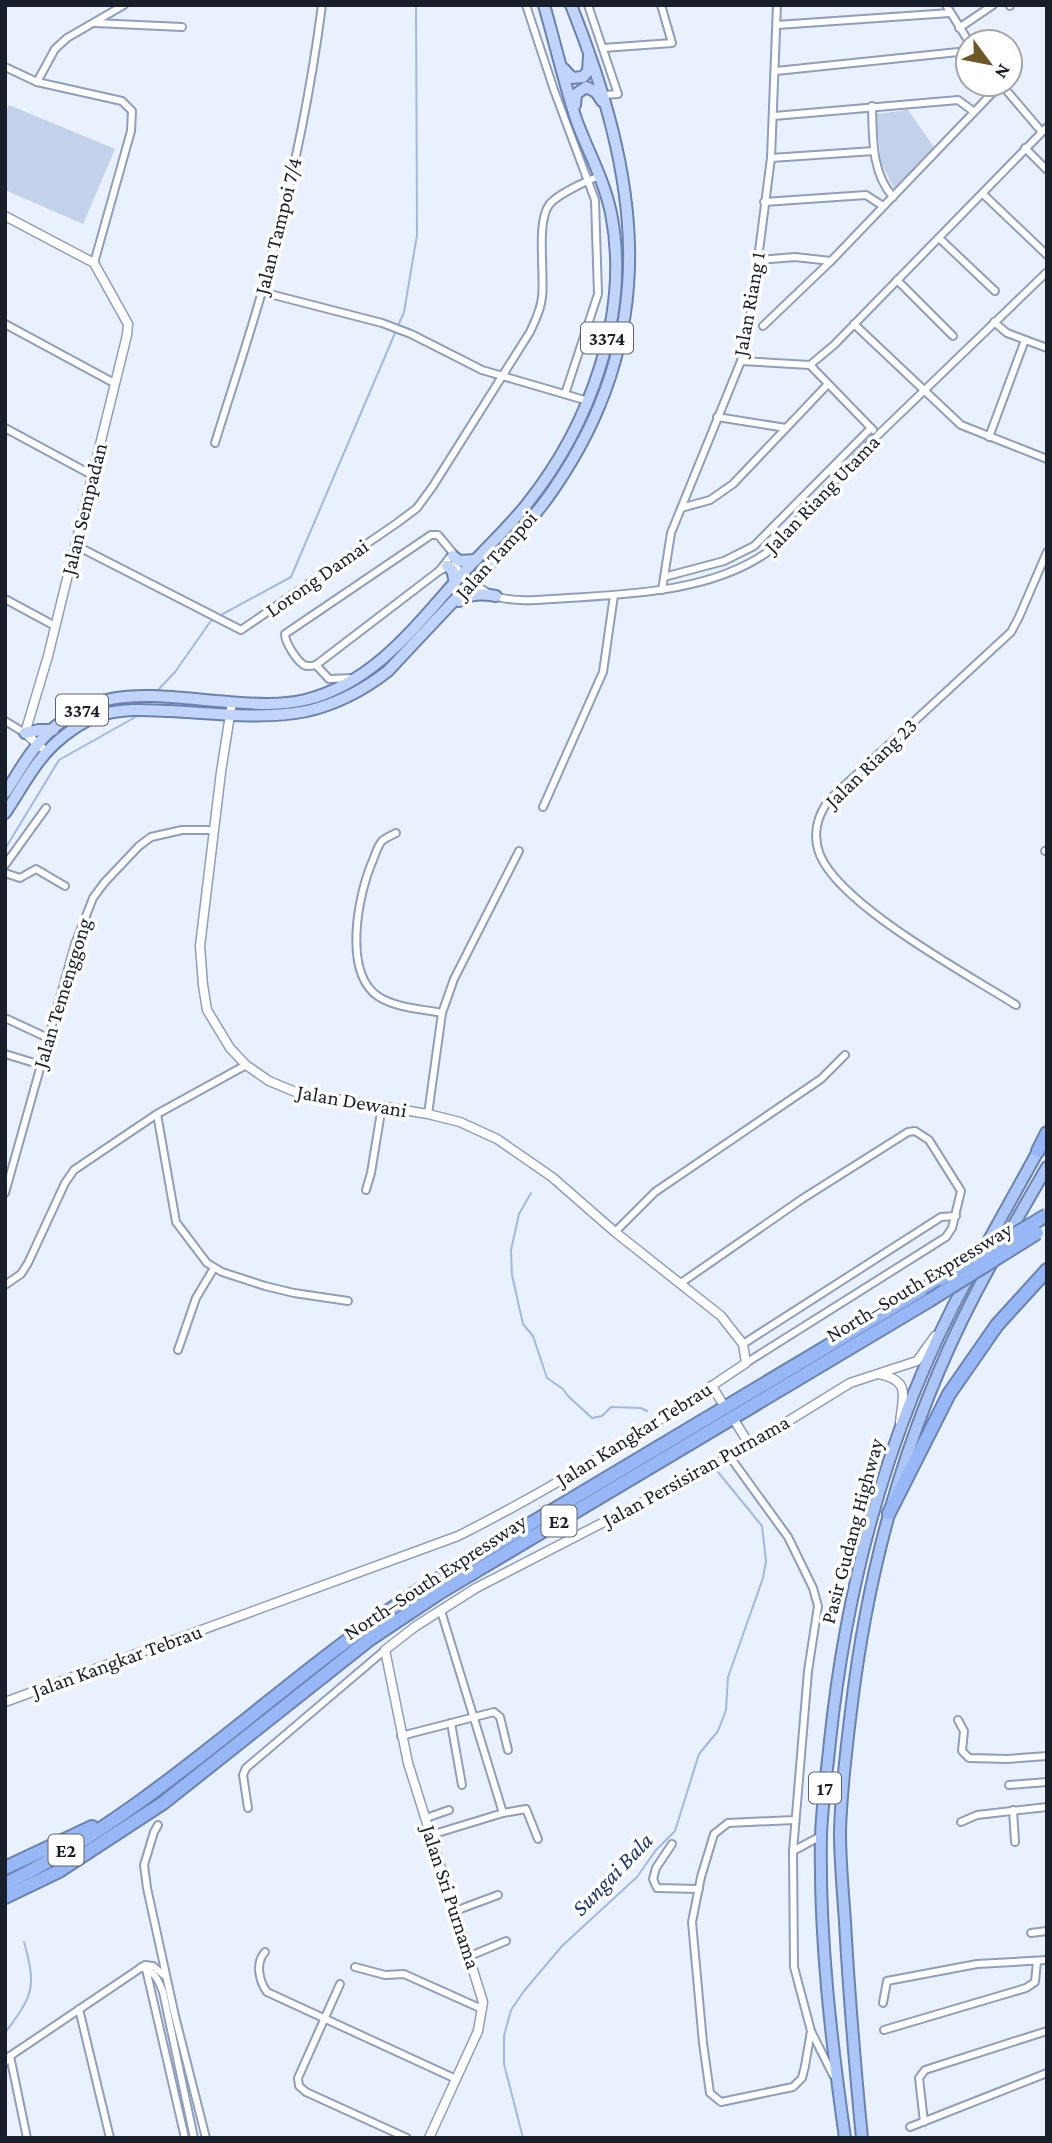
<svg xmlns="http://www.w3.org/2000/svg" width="1052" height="2143" font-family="'Crimson Pro',serif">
	<rect width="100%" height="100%" fill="#eaf1fe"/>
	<!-- green -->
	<g fill="#c3d1eb">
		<path d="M9 105 115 149 83 224 5 190V113Z"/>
		<path d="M908 110 934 147 894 189 881 162 876 114Z"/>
	</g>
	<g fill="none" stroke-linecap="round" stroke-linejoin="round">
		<!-- stream -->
		<g stroke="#a3b8e1" stroke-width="2">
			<path d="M219 616 291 577 404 312 417 235 416 5"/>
			<path d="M157 691 175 672 210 622 214 619"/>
			<path d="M5 849 59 760 139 715"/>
			<path d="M531 1193 519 1214 511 1250 512 1275 523 1324 533 1336 547 1378 563 1389 568 1396 592 1418 602 1416 611 1407 641 1408 647 1411"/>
			<path d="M5 2033C33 1995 37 1988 24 1942"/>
			<path d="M523 2138 504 2064V2036L511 2010 524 1991 562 1946 637 1877 656 1850 675 1831 699 1754 718 1731 726 1710 728 1677 763 1578 766 1561 762 1526 718 1472"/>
		</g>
		<defs>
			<g id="minor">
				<path d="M526 5 554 90 595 200 598 294 565 394"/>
				<path d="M588 5 618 94 604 95"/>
				<path d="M946 5 969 42"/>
				<path d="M1010 5V6"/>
				<path d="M95 23 182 27"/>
				<path d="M777 25 950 13"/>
				<path d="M959 28 993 5"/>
				<path d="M603 48 672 43 661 5"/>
				<path d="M5 67 37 82 122 101 132 111 131 131 94 263"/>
				<path d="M776 71 968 51"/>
				<path d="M37 82 55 49 67 38 124 5"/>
				<path d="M1001 84 1041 131"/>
				<path d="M872 106C873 137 871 172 893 197"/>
				<path d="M774 116 958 100 973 111"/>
				<path d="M1025 148 1047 170"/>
				<path d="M771 158 874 151"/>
				<path d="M983 194 1047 255"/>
				<path d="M764 202 866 195 883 206"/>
				<path d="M939 238 995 291"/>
				<path d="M758 260 795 257 831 261"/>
				<path d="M897 280 953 336"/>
				<path d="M262 292 382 323 411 334 482 370 588 401"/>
				<path d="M994 322 1007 333 1047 348"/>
				<path d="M5 324 114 383"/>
				<path d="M854 324 961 425 1047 459"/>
				<path d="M763 326 831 261 1001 84"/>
				<path d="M741 361 810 365 873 430"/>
				<path d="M810 365 834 345 1047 127"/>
				<path d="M717 417 786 428"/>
				<path d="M5 428 92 475"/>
				<path d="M989 437 1025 340"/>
				<path d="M215 443C234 381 256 318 272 255 294 173 311 90 322 5"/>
				<path d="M681 508 710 500 733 484 828 384"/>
				<path d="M431 535H438L453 553 439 571 316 665C311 666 308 667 304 665 296 660 285 642 285 634Z"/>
				<path d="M75 545 241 630 397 523 417 508 433 486 530 332C535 321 541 310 542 297 545 274 536 223 549 205 556 195 588 180 600 176"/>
				<path d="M439 571 451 565 455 566C468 578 480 591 498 597 520 603 545 599 568 598 633 594 714 591 769 551L878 435 1047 272"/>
				<path d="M664 577 724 561 754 546 871 428"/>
				<path d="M662 590 671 533 741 361 752 305 771 158 777 5"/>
				<path d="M5 599 55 626"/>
				<path d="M316 665 329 679 353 678"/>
				<path d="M5 721 25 733"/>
				<path d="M543 807 603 672 614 595"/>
				<path d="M396 833C392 835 385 838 382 841 378 845 375 855 373 860 358 894 342 973 379 997 397 1008 422 1009 442 1013"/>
				<path d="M1045 851 1047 850"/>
				<path d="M5 865 46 808"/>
				<path d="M5 873 20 878 36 869 65 886"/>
				<path d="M1016 1005C967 974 841 906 820 855 812 835 817 815 830 799L1011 632 1019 617 1047 552"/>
				<path d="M5 1018 48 1038"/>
				<path d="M5 1054 41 1065"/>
				<path d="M157 1114 176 1222 207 1263 222 1272 265 1286 294 1293 348 1301"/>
				<path d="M428 1114 442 1013 454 979 519 851"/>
				<path d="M366 1190 371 1173 382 1106"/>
				<path d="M5 1193 75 944 93 898 104 883 139 846 151 837 182 830H214"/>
				<path d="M615 1232 655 1192 821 1079 845 1055"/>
				<path d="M681 1283 802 1199 908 1132 915 1131 929 1140 961 1191 952 1228 946 1237 746 1363"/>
				<path d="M5 1285 21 1274 28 1263 65 1183 74 1170 157 1114 246 1065"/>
				<path d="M743 1344 941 1217 956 1216"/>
				<path d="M178 1350 196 1298 214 1268"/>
				<path d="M730 1457 788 1537 813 1588 818 1606 808 1671 793 1851 794 1967 811 2031 805 2066 802 2078 793 2087 721 2102 710 2093 703 2043 692 1922 701 1877 714 1834 728 1823 794 1820"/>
				<path d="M441 1611 503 1813"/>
				<path d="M958 1720 964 1731 962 1751 969 1758 1007 1759 1047 1756"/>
				<path d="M451 1723 462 1785"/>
				<path d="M401 1736 494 1712 500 1717 508 1750"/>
				<path d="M1009 1785 1047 1782"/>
				<path d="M248 1808 243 1775 246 1768 385 1650"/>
				<path d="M1013 1810 1015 1842"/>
				<path d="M426 1818 449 1810"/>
				<path d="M961 1822 977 1815 1047 1807"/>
				<path d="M158 1825 154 1832 144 1865 147 1888 175 2016 206 2138"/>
				<path d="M431 1835 503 1813 526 1809 538 1839"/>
				<path d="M672 1844 656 1868 653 1879 657 1888 699 1889"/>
				<path d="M793 1851 821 1836"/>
				<path d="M455 1911 498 1895"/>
				<path d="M1031 1933 1047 1931"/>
				<path d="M265 1952C255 1963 259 1981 267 1992L456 2079"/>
				<path d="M470 1956 506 1941"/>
				<path d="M141 1967C155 1972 158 1979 163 1992L194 2138"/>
				<path d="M355 1967 385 1975 404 1974 482 2009"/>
				<path d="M146 1969 185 2138"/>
				<path d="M340 1984 298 2078 299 2086 306 2092 407 2138"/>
				<path d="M883 2003 887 1981 977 1964 1047 1960"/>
				<path d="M79 2009 110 2138"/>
				<path d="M884 2030 1026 1988 1035 1982 1037 1961"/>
				<path d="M811 2031 833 2075"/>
				<path d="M10 2056 27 2138"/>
				<path d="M5 2062 10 2056 145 1965 153 1966 165 1976"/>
				<path d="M924 2122 919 2078 925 2070 1047 2031"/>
				<path d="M910 2127 1047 2073"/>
			</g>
			<g id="tertiary">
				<path d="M5 216 94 263 128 324 127 335 48 656 25 733 41 747"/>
				<path d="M879 1374C911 1381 903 1395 900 1422"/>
				<path d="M712 1386 721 1401"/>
				<path d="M736 1423 749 1444"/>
				<path d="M5 1702 458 1536C558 1486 653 1426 746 1363L743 1344 721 1316 615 1232 552 1177 497 1139 460 1122 428 1114 298 1093 269 1081 246 1065 230 1048 207 1010 203 985 200 946 221 772 232 702"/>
				<path d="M429 2138 478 2031 483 2002 408 1763 385 1650 416 1626 476 1588 730 1457 850 1383 917 1361 935 1336"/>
			</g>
			<g id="primary">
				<path d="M564 69 572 78 583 77 588 71 589 56"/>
				<path d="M575 105 576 94 586 87 596 92 602 101"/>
				<path d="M453 556 459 561 476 560"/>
				<path d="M447 566 452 570 455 582"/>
				<path d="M459 601C471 593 482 594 496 596"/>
				<path d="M25 733 39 730H53"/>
				<path d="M5 793C16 777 25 759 38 744 93 679 155 697 229 702 255 704 279 706 305 700 375 683 417 624 463 573 484 550 507 529 527 504 590 425 631 314 611 213 604 179 587 150 576 119 564 82 555 43 544 5"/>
				<path d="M5 813C22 788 36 759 59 740 72 729 89 718 105 714 126 708 148 710 169 711 214 713 263 720 307 711 337 704 365 689 388 671 416 641 444 611 472 582 500 552 530 524 553 490 664 330 639 176 571 5"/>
			</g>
			<g id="trunk">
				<path d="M1005 1240 1047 1167"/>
				<path d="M980 1256 1042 1144"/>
				<path d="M845 2138C831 2039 819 1936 821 1836 822 1804 827 1772 830 1741 847 1579 891 1419 969 1276"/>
				<path d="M862 2138C855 2066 849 1994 845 1922 843 1892 840 1862 840 1832 841 1791 846 1751 851 1711 870 1550 914 1402 993 1261"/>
			</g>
			<g id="motorway">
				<path d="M1038 1151 1047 1133"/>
				<path d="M889 1513 949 1394 997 1325 1047 1270"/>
				<path d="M5 1868 92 1827"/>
				<path d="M5 1884C159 1809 276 1683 418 1591L940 1279"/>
				<path d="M5 1897 59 1871 163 1803 370 1639 439 1593 930 1300"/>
			</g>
		</defs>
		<!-- minor casing -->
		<use href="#minor" stroke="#8f9eba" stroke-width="10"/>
		<!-- tertiary casing -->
		<use href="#tertiary" stroke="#8f9eba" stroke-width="11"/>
		<!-- primary casing -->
		<use href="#primary" stroke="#6b82af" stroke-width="14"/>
		<!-- trunk casing -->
		<use href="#trunk" stroke="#6b82af" stroke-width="14"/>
		<!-- motorway casing -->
		<use href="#motorway" stroke="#6b82af" stroke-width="16"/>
		<!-- minor -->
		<use href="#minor" stroke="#fff" stroke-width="6"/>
		<!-- tertiary -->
		<use href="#tertiary" stroke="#fff" stroke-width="8"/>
		<!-- primary -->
		<use href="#primary" stroke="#c1d4fa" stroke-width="10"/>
		<!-- trunk -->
		<use href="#trunk" stroke="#acc6f8" stroke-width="10"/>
		<!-- motorway -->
		<use href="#motorway" stroke="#97b7f7" stroke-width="12"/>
		<defs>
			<g id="motorway-bridge">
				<path d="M940 1279 1047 1215"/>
				<path d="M930 1300 1037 1233"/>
			</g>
		</defs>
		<!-- motorway-bridge casing -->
		<use href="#motorway-bridge" stroke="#6b82af" stroke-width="16" stroke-linecap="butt"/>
		<!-- motorway-bridge -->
		<use href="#motorway-bridge" stroke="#97b7f7" stroke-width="12"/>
	</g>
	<g text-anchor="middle" stroke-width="7" stroke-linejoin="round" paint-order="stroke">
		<!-- shield labels -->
		<g fill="#fff" stroke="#5e626a" stroke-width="2">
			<rect x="581" y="322.5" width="52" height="31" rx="5"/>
			<rect x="56" y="694.5" width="52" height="31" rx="5"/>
			<rect x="541.5" y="1505.5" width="35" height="31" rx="5"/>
			<rect x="809" y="1772.5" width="32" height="31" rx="5"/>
			<rect x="48.5" y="1834.5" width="35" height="31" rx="5"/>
		</g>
		<g font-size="19" font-weight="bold" fill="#191f2a">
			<text x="607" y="345">3374</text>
			<text x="82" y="717">3374</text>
			<text x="559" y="1528">E2</text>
			<text x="825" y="1795">17</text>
			<text x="66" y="1857">E2</text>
		</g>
		<!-- street labels -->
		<g font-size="21" fill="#191f2a" stroke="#fff">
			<text transform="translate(278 226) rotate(-76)" y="7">Jalan Tampoi 7/4</text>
			<text transform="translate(749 304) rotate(-80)" y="7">Jalan Riang 1</text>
			<text transform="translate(822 494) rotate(-46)" y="7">Jalan Riang Utama</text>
			<text transform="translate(84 509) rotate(-76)" y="7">Jalan Sempadan</text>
			<text transform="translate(496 555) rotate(-48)" y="7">Jalan Tampoi</text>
			<text transform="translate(317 578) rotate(-35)" y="7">Lorong Damai</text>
			<text transform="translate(871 763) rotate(-44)" y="7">Jalan Riang 23</text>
			<text transform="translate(62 993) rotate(-73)" y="7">Jalan Temenggong</text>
			<text transform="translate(352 1101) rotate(10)" y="7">Jalan Dewani</text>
			<text transform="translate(919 1282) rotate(-31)" y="7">North–South Expressway</text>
			<text transform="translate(634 1434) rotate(-32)" y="7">Jalan Kangkar Tebrau</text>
			<text transform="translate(696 1471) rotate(-29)" y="7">Jalan Persisiran Purnama</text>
			<text transform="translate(852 1531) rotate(-75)" y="7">Pasir Gudang Highway</text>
			<text transform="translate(435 1577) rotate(-33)" y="7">North–South Expressway</text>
			<text transform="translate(117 1661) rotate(-20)" y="7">Jalan Kangkar Tebrau</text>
			<text transform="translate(451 1897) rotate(72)" y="7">Jalan Sri Purnama</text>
		</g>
		<!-- water labels -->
		<g font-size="23" font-style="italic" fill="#1e3568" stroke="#fff">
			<text transform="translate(612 1874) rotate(-46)" y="8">Sungai Bala</text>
		</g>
	</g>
	<!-- border -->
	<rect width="1052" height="2143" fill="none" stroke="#191f2a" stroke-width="14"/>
	<!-- north arrow -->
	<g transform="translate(989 63) rotate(122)"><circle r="33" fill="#ffffff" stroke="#a3a5aa" stroke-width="2"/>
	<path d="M0-5L12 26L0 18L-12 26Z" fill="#6f5828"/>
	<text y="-10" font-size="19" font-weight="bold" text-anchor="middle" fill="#191f2a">N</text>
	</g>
</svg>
